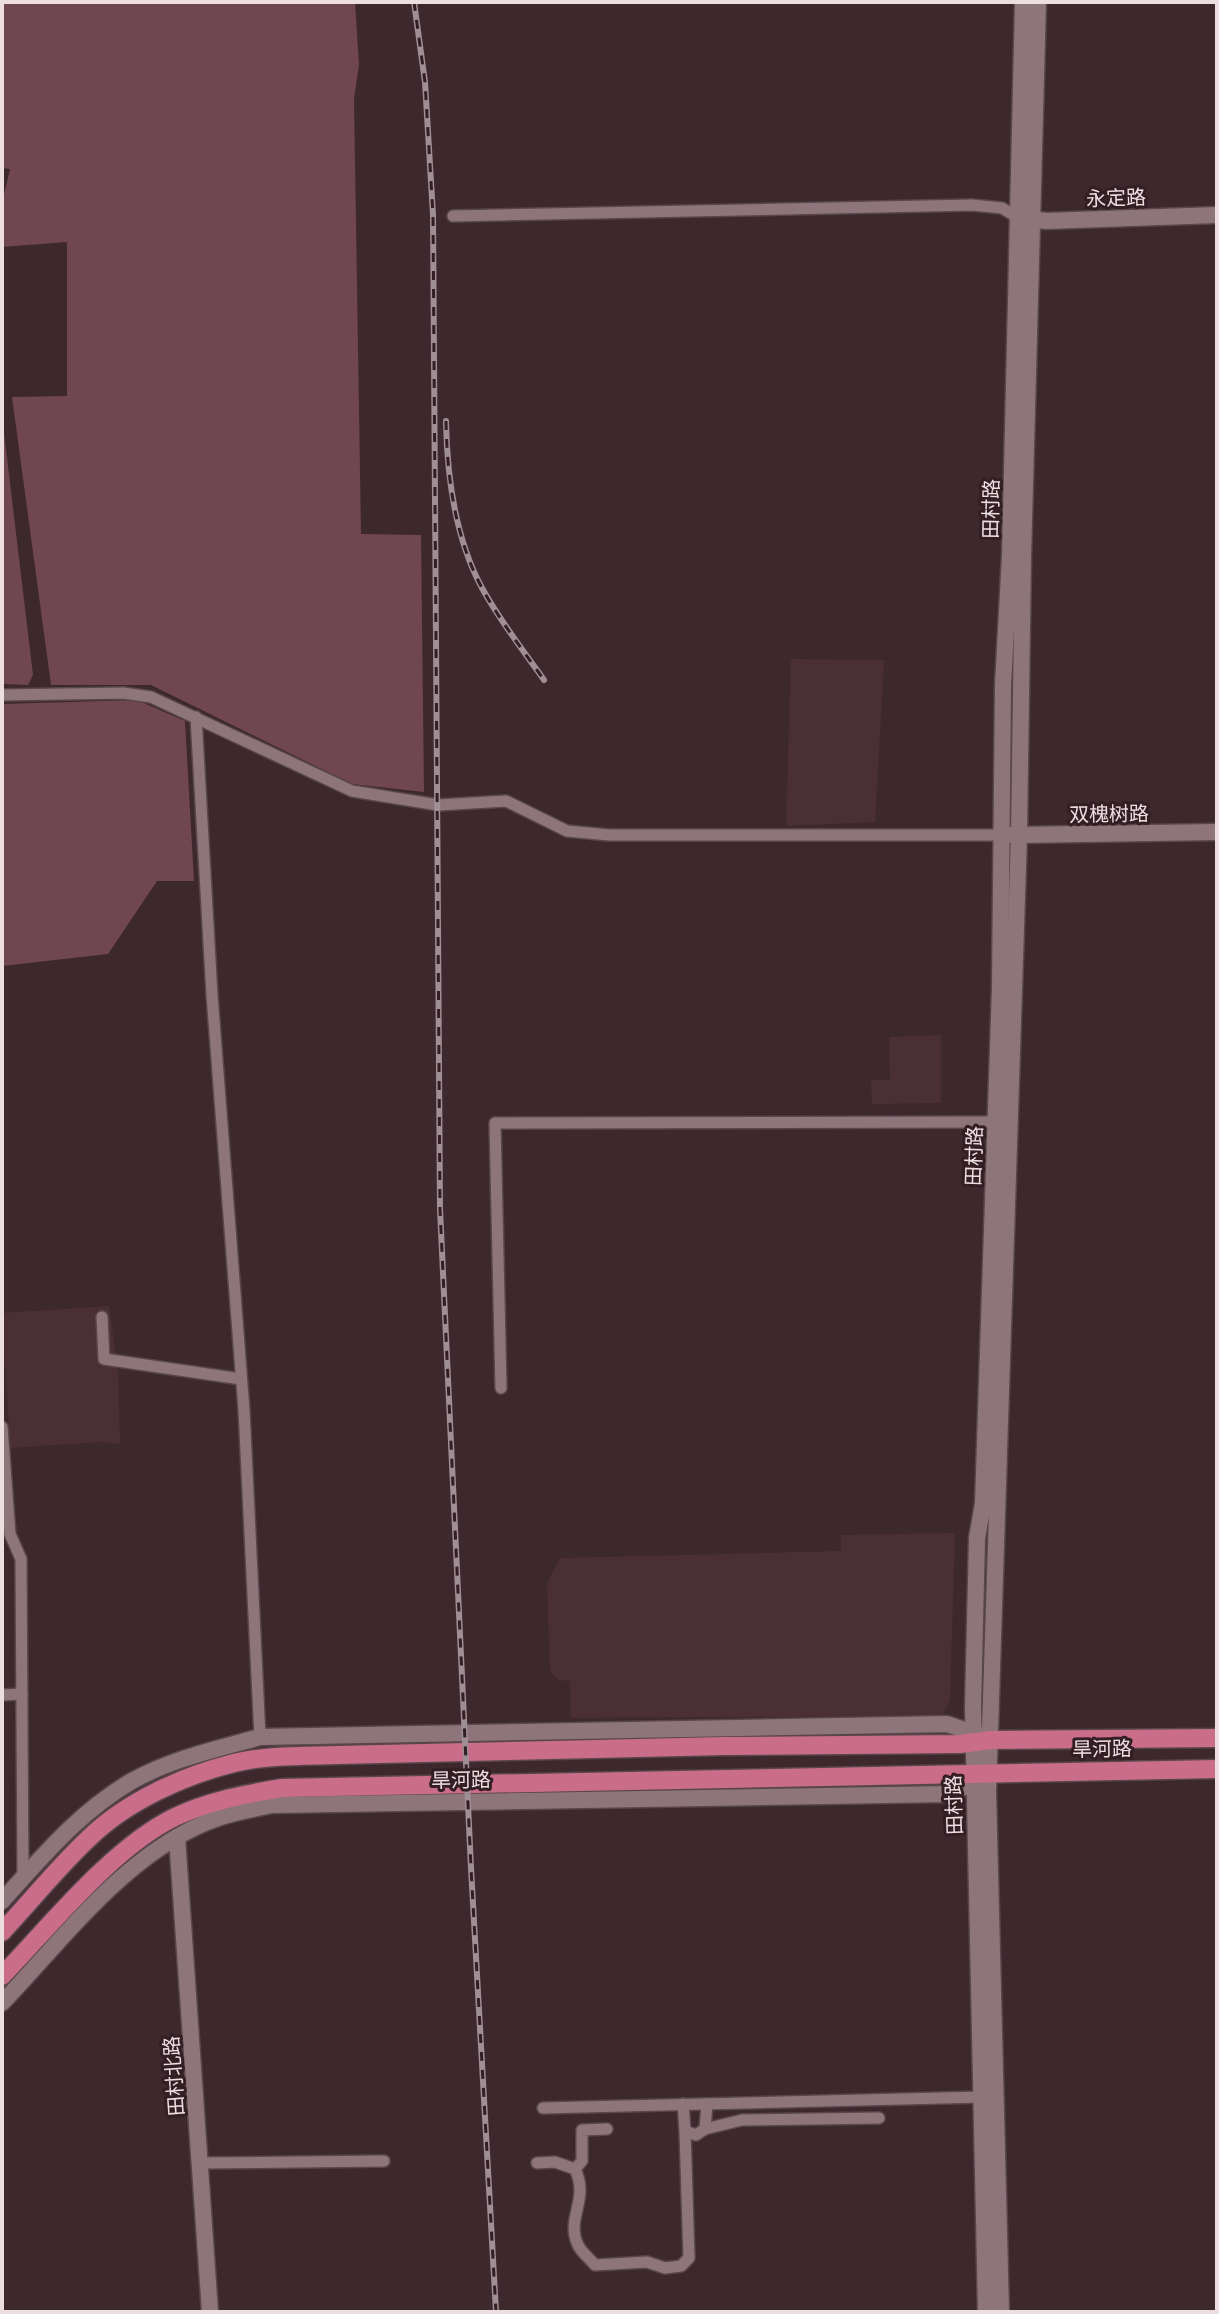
<svg xmlns="http://www.w3.org/2000/svg" width="1219" height="2314" font-family="Lato,'Noto Sans SC',sans-serif">
	<rect width="100%" height="100%" fill="#3d282e"/>
	<!-- built -->
	<g fill="#4b2f37">
		<path d="M791 659 884 660 875 822 786 826Z"/>
		<path d="M941 1035V1103L872 1104 871 1080H890L889 1037Z"/>
		<path d="M109 1306 118 1370 120 1444 102 1442 10 1448 2 1313Z"/>
		<path d="M955 1533 950 1700 942 1716 571 1718 570 1681 559 1680 550 1671 547 1583 560 1558 841 1551V1535Z"/>
	</g>
	<!-- green -->
	<g fill="#704652">
		<path d="M2 2H355L359 64 354 99 361 534 421 535 424 792 352 784 151 685H51L12 397 67 396V242L2 247V203L10 169 2 168Z"/>
		<path d="M2 416 33 675 28 685 2 684Z"/>
		<path d="M137 700 185 721 194 881H157L108 954 2 966V704Z"/>
	</g>
	<g fill="none" stroke-linecap="round" stroke-linejoin="round">
		<defs>
			<g id="street">
				<path d="M453 216 972 205 1002 208 1017 217"/>
				<path d="M2 695 123 693 151 697 352 791 438 805 506 801 567 831 609 835H1002"/>
				<path d="M196 717 212 995 244 1410 260 1737"/>
				<path d="M102 1317 104 1359 241 1379"/>
				<path d="M501 1388 495 1123 996 1122"/>
				<path d="M2 1427 10 1534 21 1559 23 1878"/>
				<path d="M2 1695 22 1694"/>
				<path d="M683 2104 685 2131 696 2135 705 2129 707 2104"/>
				<path d="M543 2108 982 2097"/>
				<path d="M705 2129 742 2120 879 2118"/>
				<path d="M200 2163 384 2161"/>
				<path d="M537 2163 555 2162 575 2169C590 2200 565 2218 578 2245 581 2252 590 2259 595 2265L647 2262 665 2268 681 2266 689 2258 685 2131"/>
				<path d="M575 2169 582 2161V2130L607 2129"/>
			</g>
			<g id="secondary">
				<path d="M1023 218 1046 221 1217 215"/>
				<path d="M1011 835 1217 832"/>
				<path d="M177 1837 210 2312"/>
				<path d="M2 1901C42 1857 80 1811 132 1781 171 1759 217 1749 260 1737L947 1724 982 1736"/>
				<path d="M2 2003C64 1938 130 1848 218 1818 235 1812 254 1809 272 1805L948 1794 980 1780"/>
				<path d="M986 2312 973 1707 977 1538 983 1504 1000 987 1003 685 1010 556 1023 2"/>
				<path d="M1001 2312 988 1792 1019 835 1023 557 1038 2"/>
			</g>
			<g id="primary">
				<path d="M2 1932C31 1901 58 1867 89 1838 127 1801 183 1776 234 1763 267 1755 303 1756 337 1755L724 1746 960 1744 991 1740 1217 1738"/>
				<path d="M2 1976C50 1926 113 1847 175 1817 209 1801 245 1794 282 1788L1217 1769"/>
			</g>
		</defs>
		<!-- street casing -->
		<use href="#street" stroke="#58464b" stroke-width="14"/>
		<!-- secondary casing -->
		<use href="#secondary" stroke="#58464b" stroke-width="19"/>
		<!-- primary casing -->
		<use href="#primary" stroke="#58464b" stroke-width="21"/>
		<!-- street -->
		<use href="#street" stroke="#8e757b" stroke-width="11"/>
		<!-- secondary -->
		<use href="#secondary" stroke="#8e757b" stroke-width="16"/>
		<!-- primary -->
		<use href="#primary" stroke="#c96d8b" stroke-width="18"/>
		<defs>
			<g id="rail">
				<path d="M414 2 425 82 433 215 440 1209 471 1868 496 2312"/>
				<path d="M446 421C447 477 455 538 482 588 500 621 523 650 544 680"/>
			</g>
		</defs>
		<!-- rail casing -->
		<use href="#rail" stroke="#9f8e93" stroke-width="6"/>
		<!-- rail -->
		<use href="#rail" stroke="#331e24" stroke-width="3" stroke-dasharray="9" stroke-linecap="butt"/>
	</g>
	<g text-anchor="middle" stroke-width="6" stroke-linejoin="round" paint-order="stroke">
		<!-- street labels -->
		<g font-size="20" fill="#eddee2" stroke="#331e24">
			<text transform="translate(1116 198) rotate(-2)" y="7">永定路</text>
			<text transform="translate(991 509) rotate(-89)" y="7">田村路</text>
			<text transform="translate(1109 814) rotate(-1)" y="7">双槐树路</text>
			<text transform="translate(974 1156) rotate(-88)" y="7">田村路</text>
			<text transform="translate(1102 1749) rotate(-1)" y="7">旱河路</text>
			<text transform="translate(461 1780) rotate(-1)" y="7">旱河路</text>
			<text transform="translate(954 1805) rotate(-92)" y="7">田村路</text>
			<text transform="translate(174 2076) rotate(-94)" y="7">田村北路</text>
		</g>
	</g>
	<!-- border -->
	<rect width="1219" height="2314" fill="none" stroke="#eddee2" stroke-width="8"/>
</svg>
